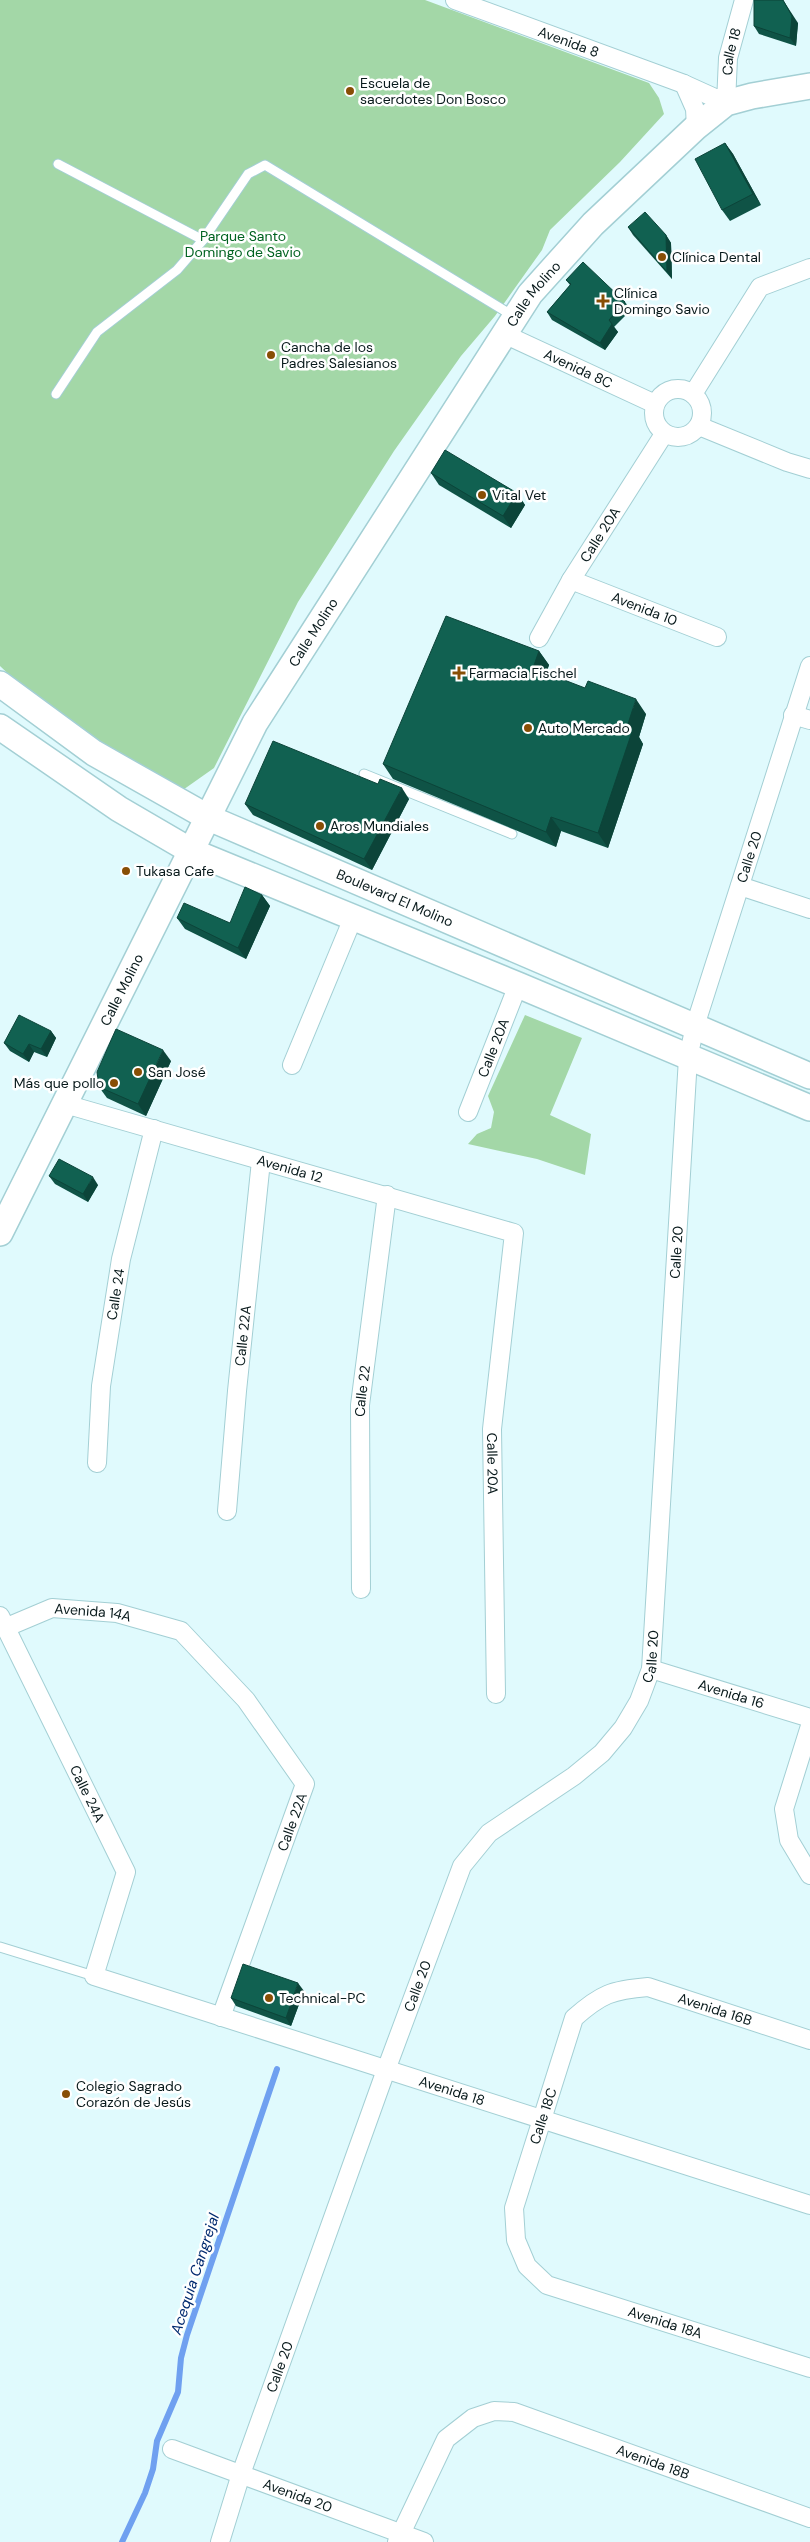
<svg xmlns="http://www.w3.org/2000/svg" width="810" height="2542" font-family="'DM Sans',sans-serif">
	<rect width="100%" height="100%" fill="#e0fafd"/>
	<!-- green -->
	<g fill="#a3d7a7">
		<path d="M0 0H425L649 83 659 98 664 114 620 162 550 230 542 250 495 316 461 356 394 451 298 602 214 768 180 792C119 759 50 715 0 666Z"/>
		<path d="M525 1015 582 1038 550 1115 591 1134 585 1175 537 1159 468 1144 477 1134 491 1128 494 1112 488 1096Z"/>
	</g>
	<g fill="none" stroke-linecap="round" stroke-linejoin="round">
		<!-- stream -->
		<path stroke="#6fa0f0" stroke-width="6" d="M122 2542 145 2493 153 2469 157 2441 178 2392 181 2358 187 2335 277 2069"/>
		<defs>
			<g id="lane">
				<path d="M58 164 203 240 248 174 265 165 515 317"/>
				<path d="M56 394 97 332 177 270 203 240"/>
				<path d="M364 774 512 834"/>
				<path d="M0 1947 94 1976"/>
			</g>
			<g id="street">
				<path id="s1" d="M455 0 684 84 726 103 728 58 744 0"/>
				<path d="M684 84 695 109 696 127"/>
				<path id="s2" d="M504 334 655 404"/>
				<circle cx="678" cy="413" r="24"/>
				<path d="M693 394 760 287 810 268"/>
				<path d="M699 426 787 462 810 469"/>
				<path id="s3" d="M571 580 717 637"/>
				<path id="s4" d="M539 638 571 580 664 434"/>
				<path d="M793 715 810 720"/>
				<path d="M740 886 810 909"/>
				<path d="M292 1065 353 918"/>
				<path id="s5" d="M65 1104 514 1233 492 1429 496 1694"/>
				<path id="s6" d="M468 1112 518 985"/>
				<path id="s7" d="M97 1463 101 1386 121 1259 154 1129"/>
				<path id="s8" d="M227 1511 237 1391 261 1161"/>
				<path id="s9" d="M361 1589 360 1405 387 1195"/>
				<path id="s10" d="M0 1616 126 1872 94 1976 810 2205"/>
				<path id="s11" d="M7 1627 52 1608 117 1613 181 1631 246 1700 305 1784 221 2017"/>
				<path id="s12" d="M651 1669 810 1718"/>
				<path d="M810 1726 784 1809 789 1840 810 1875"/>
				<path id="s13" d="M810 2040 648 1987C612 1990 601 1994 574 2018L514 2208 516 2240 527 2266 547 2285 810 2368"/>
				<path id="s14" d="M172 2449 424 2542"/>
				<path id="s15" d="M220 2542 241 2474 386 2070 462 1866 489 1833 574 1776 602 1753 623 1728 639 1701 651 1669 688 1058 695 1026 810 666"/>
				<path id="s16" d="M397 2542 446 2439 473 2418 494 2411 514 2412 810 2518"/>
			</g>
			<g id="secondary">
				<path id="s17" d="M0 684 94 753 209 818 810 1076"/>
				<path d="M0 727 119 809 191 851 518 985 810 1108"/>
				<path id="s18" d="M0 1233 255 723 530 294 593 224 696 127 726 103 752 96 810 86"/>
			</g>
		</defs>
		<!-- lane casing -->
		<use href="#lane" stroke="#a3cfd4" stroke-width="11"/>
		<!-- street casing -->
		<use href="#street" stroke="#a3cfd4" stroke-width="20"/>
		<!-- secondary casing -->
		<use href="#secondary" stroke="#a3cfd4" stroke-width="28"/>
		<!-- lane -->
		<use href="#lane" stroke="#fff" stroke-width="9"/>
		<!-- street -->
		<use href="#street" stroke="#fff" stroke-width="18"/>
		<!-- secondary -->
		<use href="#secondary" stroke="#fff" stroke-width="25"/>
	</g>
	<!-- wall -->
	<g fill="#0f5346">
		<path d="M798 23 796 46 759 34 754 26Z"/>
		<path d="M725 143 733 154 761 205 730 221 722 210Z"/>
		<path d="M628 227 666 235 671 243 672 279 633 235Z"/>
		<path d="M566 280 625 302 631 310 614 327 618 332 605 350 552 320 547 312 570 285Z"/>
		<path d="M431 473 517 493 525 505 511 528 439 485Z"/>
		<path d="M539 651 549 665 546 673 646 714 639 737 643 744 608 848 561 831 556 847 393 779 383 764Z"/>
		<path d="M378 784 409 799 372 870 253 815 245 804Z"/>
		<path d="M262 895 270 906 246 959 185 929 177 918 230 923Z"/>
		<path d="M51 1031 56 1038 47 1057 34 1052 29 1062 10 1051 4 1043Z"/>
		<path d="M171 1061 146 1116 107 1098 99 1087Z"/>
		<path d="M49 1176 98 1185 88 1202 55 1184Z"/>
		<path d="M304 1991 291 2026 236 2006 231 1998Z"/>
	</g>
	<!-- shaded-wall -->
	<g fill="#0c4439">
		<path d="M783 0 798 23 796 46 790 38Z"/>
		<path d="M725 143 733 154 761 205 753 194Z"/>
		<path d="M666 235 671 243 672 279 667 272Z"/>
		<path d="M612 324 618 332 605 350 600 343Z"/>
		<path d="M517 493 525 505 511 528 503 516Z"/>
		<path d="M539 651 549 665 543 683 533 668Z"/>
		<path d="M636 699 646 714 639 737 643 744 608 848 598 833 627 727Z"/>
		<path d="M402 788 409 799 372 870 364 859Z"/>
		<path d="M551 817 561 831 556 847 546 832Z"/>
		<path d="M262 895 270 906 246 959 238 948Z"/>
		<path d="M51 1031 56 1038 47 1057 41 1049Z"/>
		<path d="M29 1044 34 1052 29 1062 23 1054Z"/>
		<path d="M163 1050 171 1061 146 1116 138 1104Z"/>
		<path d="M93 1177 98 1185 88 1202 83 1194Z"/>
		<path d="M298 1983 304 1991 291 2026 286 2018Z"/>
	</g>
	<!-- building -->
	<g fill="#116151" stroke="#0c4439">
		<path d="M754 0H783L792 16 790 38 754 26Z"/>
		<path d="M725 143 753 194 722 210 695 159Z"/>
		<path d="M645 212 666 235 667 272 628 227Z"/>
		<path d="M583 262 625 302 609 320 612 324 600 343 547 312 571 284 566 280Z"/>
		<path d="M445 450 517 493 503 516 431 473Z"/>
		<path d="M446 616 539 651 533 668 585 688 588 681 636 699 627 727 633 729 598 833 551 817 546 832 383 764Z"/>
		<path d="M273 741 378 784 380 779 402 788 364 859 245 804Z"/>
		<path d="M245 887 262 895 238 948 177 918 184 903 230 923Z"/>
		<path d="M19 1015 51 1031 41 1049 29 1044 23 1054 4 1043Z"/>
		<path d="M116 1029 163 1050 138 1104 99 1087 97 1072Z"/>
		<path d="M59 1159 93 1177 83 1194 49 1176Z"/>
		<path d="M243 1964 298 1983 286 2018 231 1998Z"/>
	</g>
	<!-- markers -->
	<g fill="#884e05" stroke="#fff" stroke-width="2">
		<circle cx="350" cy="91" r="5"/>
		<circle cx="662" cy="257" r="5"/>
		<path d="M600.5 293.5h5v5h5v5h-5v5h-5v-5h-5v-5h5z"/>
		<circle cx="271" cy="355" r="5"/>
		<circle cx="482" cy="495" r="5"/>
		<path d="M456.5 665.5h5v5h5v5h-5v5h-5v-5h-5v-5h5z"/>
		<circle cx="528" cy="728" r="5"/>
		<circle cx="320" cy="826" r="5"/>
		<circle cx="126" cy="871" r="5"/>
		<circle cx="138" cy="1072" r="5"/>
		<circle cx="114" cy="1083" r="5"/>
		<circle cx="269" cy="1998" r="5"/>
		<circle cx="66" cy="2094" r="5"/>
	</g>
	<g text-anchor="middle" stroke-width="5" stroke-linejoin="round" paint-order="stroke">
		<!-- street labels -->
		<g font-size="14" fill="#08191b" stroke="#fff">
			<text dy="5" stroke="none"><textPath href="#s1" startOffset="121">Avenida 8</textPath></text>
			<text dy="5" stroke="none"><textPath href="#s1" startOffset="342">Calle 18</textPath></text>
			<text dy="5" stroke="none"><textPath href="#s18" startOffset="1082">Calle Molino</textPath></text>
			<text dy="5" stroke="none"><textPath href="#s2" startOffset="82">Avenida 8C</textPath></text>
			<text dy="5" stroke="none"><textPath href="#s4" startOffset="120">Calle 20A</textPath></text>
			<text dy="5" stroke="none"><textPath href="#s3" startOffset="79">Avenida 10</textPath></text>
			<text dy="5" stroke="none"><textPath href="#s18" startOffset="678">Calle Molino</textPath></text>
			<text dy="5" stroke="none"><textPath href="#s15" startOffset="1820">Calle 20</textPath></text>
			<text dy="5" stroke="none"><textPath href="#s17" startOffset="451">Boulevard El Molino</textPath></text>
			<text dy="5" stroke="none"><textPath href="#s18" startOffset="272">Calle Molino</textPath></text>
			<text dy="5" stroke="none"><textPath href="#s6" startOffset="69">Calle 20A</textPath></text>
			<text dy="5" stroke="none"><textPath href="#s5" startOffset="234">Avenida 12</textPath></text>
			<text dy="5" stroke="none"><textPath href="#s15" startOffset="1415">Calle 20</textPath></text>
			<text dy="5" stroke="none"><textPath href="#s7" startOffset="170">Calle 24</textPath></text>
			<text dy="5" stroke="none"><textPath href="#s8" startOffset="176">Calle 22A</textPath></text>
			<text dy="5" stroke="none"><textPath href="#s9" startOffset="198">Calle 22</textPath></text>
			<text dy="5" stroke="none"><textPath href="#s5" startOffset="699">Calle 20A</textPath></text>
			<text dy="5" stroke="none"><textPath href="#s11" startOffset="90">Avenida 14A</textPath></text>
			<text dy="5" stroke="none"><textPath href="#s15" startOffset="1010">Calle 20</textPath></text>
			<text dy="5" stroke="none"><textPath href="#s12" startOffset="84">Avenida 16</textPath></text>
			<text dy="5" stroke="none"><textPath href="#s10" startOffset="198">Calle 24A</textPath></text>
			<text transform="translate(292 1822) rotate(-70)" y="5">Calle 22A</text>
			<text dy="5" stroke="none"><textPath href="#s15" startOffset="590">Calle 20</textPath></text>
			<text transform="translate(715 2009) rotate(18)" y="5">Avenida 16B</text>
			<text dy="5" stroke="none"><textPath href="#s10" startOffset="770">Avenida 18</textPath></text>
			<text transform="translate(543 2116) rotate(-72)" y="5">Calle 18C</text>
			<text dy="5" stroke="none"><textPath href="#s13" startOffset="664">Avenida 18A</textPath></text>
			<text dy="5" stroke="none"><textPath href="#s15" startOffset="185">Calle 20</textPath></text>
			<text dy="5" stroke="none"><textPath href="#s16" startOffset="338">Avenida 18B</textPath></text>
			<text dy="5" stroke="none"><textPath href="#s14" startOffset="134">Avenida 20</textPath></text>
		</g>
		<!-- poi labels -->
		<g font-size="14" fill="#08191b" stroke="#fff" text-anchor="start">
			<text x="360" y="88">Escuela de<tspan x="360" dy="16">sacerdotes Don Bosco</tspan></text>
			<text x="672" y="262">Clínica Dental</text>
			<text x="614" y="298">Clínica<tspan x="614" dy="16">Domingo Savio</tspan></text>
			<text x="281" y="352">Cancha de los<tspan x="281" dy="16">Padres Salesianos</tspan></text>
			<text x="492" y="500">Vital Vet</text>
			<text x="469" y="678">Farmacia Fischel</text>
			<text x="538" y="733">Auto Mercado</text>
			<text x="330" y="831">Aros Mundiales</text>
			<text x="136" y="876">Tukasa Cafe</text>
			<text x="148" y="1077">San José</text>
			<text x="104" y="1088" text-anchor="end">Más que pollo</text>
			<text x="279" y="2003">Technical-PC</text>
			<text x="76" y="2091">Colegio Sagrado<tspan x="76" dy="16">Corazón de Jesús</tspan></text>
		</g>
		<!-- park labels -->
		<g font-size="14" fill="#006220" stroke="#fff">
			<text x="243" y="241">Parque Santo<tspan x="243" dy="16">Domingo de Savio</tspan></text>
		</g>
		<!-- water labels -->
		<g font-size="15" font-style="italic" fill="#002a6f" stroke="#fff">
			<text transform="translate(195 2274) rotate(-72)" y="5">Acequia Cangrejal</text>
		</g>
	</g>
</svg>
